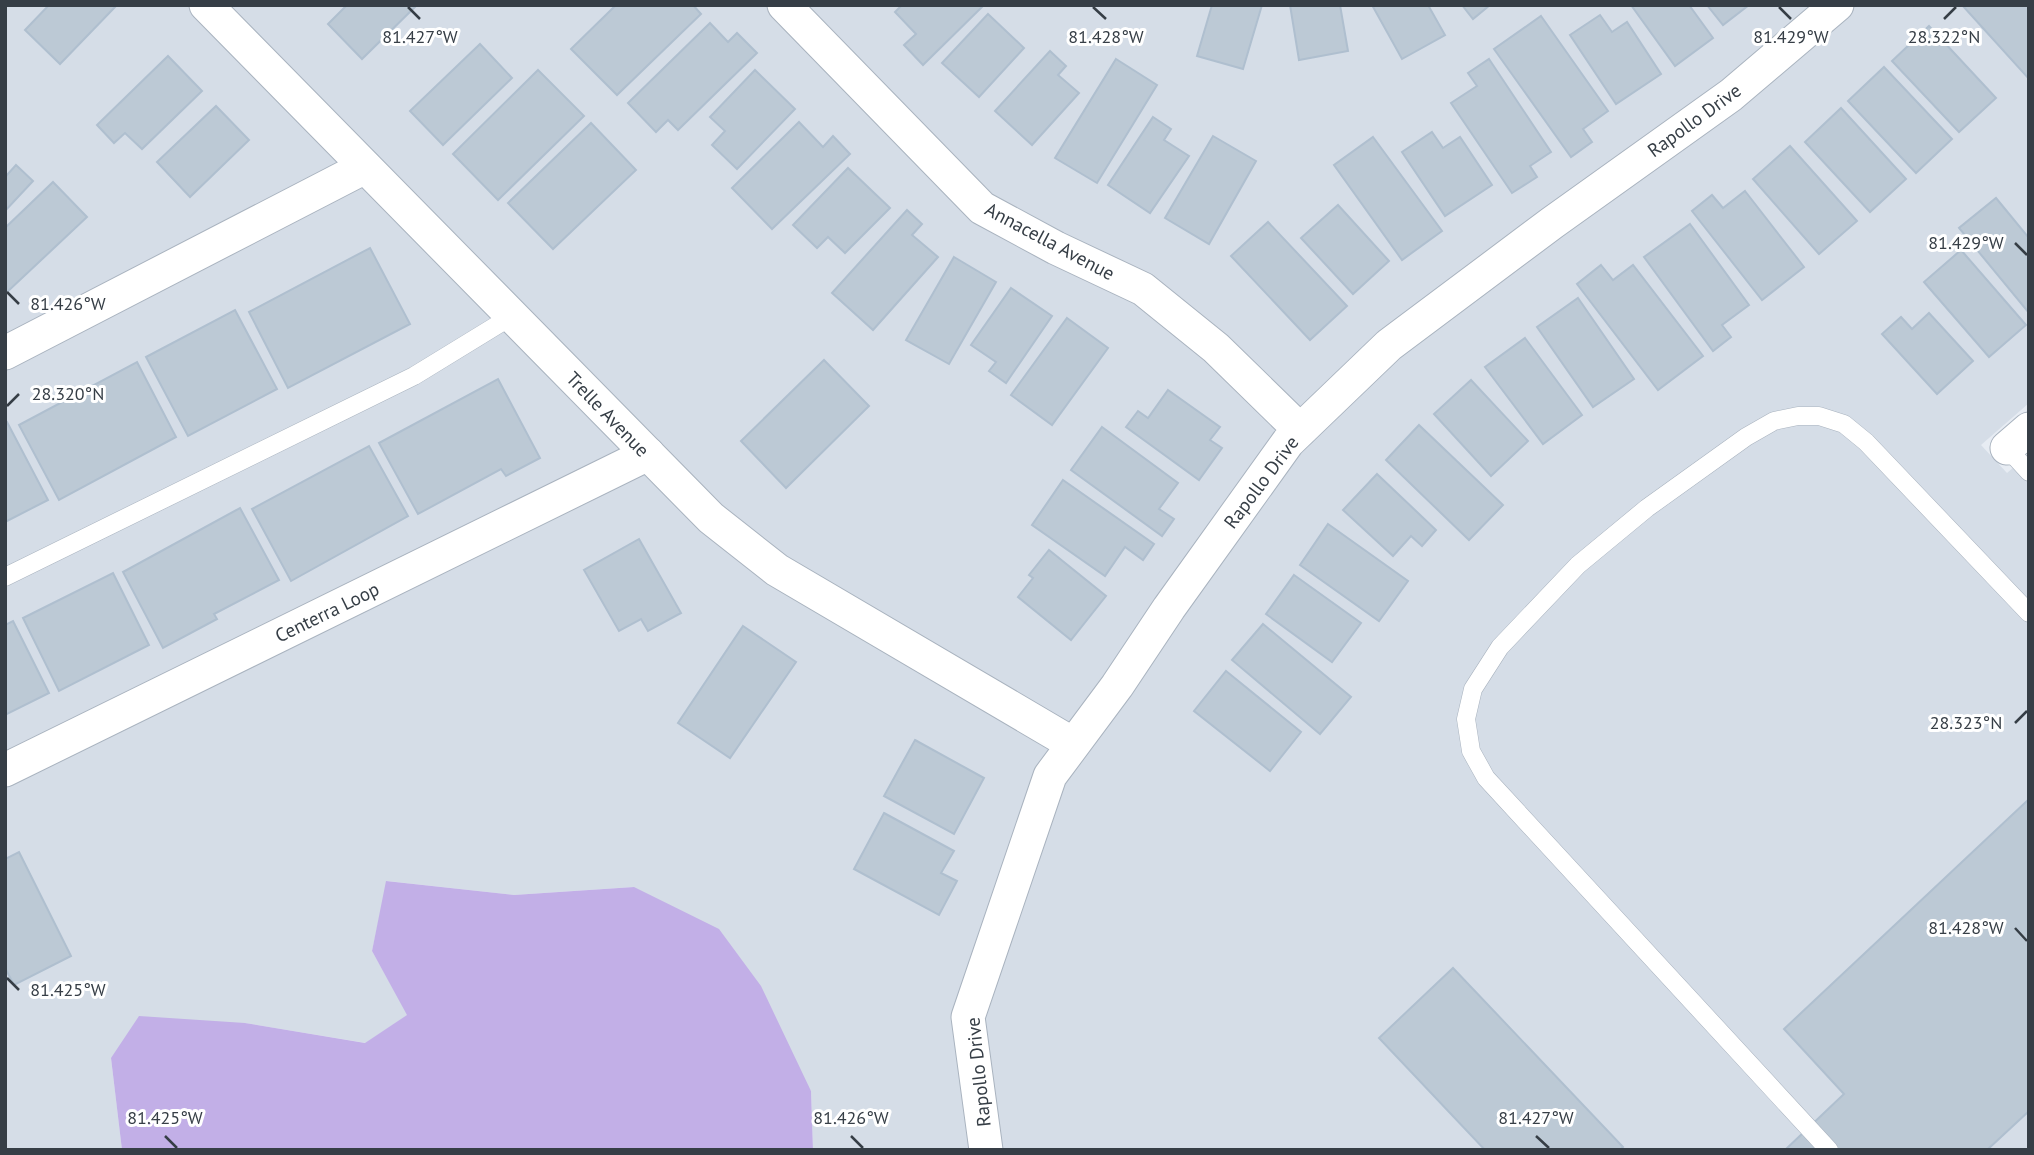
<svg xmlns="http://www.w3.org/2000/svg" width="2034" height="1155" font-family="'PT Sans',sans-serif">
	<rect width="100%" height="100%" fill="#e7ecf3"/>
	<!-- residential -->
	<path fill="#d5dde7" d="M5 5H2029V403L1981 445 2007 473 2029 454V1150H813L811 1091 633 887 514 895 387 881 372 951 408 1015 366 1043 245 1023 111 1058 122 1150H5Z"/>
	<!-- green -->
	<path fill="#c2afe7" d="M386 881 514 895 634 887 719 929 761 986 811 1091 813 1150H122L111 1058 139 1016 245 1023 365 1043 407 1015 372 951Z"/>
	<!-- building -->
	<g fill="#bcc9d5" stroke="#afbfcf" stroke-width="2">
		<path d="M49 5H117L60 64 25 30Z"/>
		<path d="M347 5H417L362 59 328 24Z"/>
		<path d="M616 5H693L701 14 617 95 571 49Z"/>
		<path d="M902 5H984L923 65 904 45 916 34 895 12Z"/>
		<path d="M1212 5H1262L1243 69 1197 56Z"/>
		<path d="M1290 5H1340L1348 51 1299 60Z"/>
		<path d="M1372 5H1428L1445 35 1402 59Z"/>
		<path d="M1462 5H1490L1473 19Z"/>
		<path d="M1631 5H1689L1713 38 1675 66Z"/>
		<path d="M1707 5H1749L1723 25Z"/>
		<path d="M1962 5H2029V79Z"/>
		<path d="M988 14 1024 48 979 97 942 63Z"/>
		<path d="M1600 15 1612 32 1627 22 1661 74 1616 104 1570 35Z"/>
		<path d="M1541 16 1608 111 1583 129 1592 142 1571 157 1494 49Z"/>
		<path d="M710 23 728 42 737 33 757 53 678 130 668 120 656 132 628 103Z"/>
		<path d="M1929 26 1996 98 1959 132 1892 61Z"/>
		<path d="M480 44 512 78 443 145 410 111Z"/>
		<path d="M1050 51 1066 66 1058 75 1079 93 1032 145 995 111Z"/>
		<path d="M168 56 202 91 142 149 125 133 114 143 97 125Z"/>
		<path d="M1116 59 1157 85 1097 183 1055 158Z"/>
		<path d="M1489 59 1551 152 1530 166 1537 177 1512 193 1451 103 1477 86 1468 73Z"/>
		<path d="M1884 67 1952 139 1916 173 1848 101Z"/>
		<path d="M538 70 584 116 498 200 453 154Z"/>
		<path d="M755 70 795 109 737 169 712 145 725 131 710 117Z"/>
		<path d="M216 106 249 140 190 197 157 162Z"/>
		<path d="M1841 108 1906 179 1870 212 1805 142Z"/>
		<path d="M1153 117 1171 129 1164 140 1189 156 1150 213 1108 185Z"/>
		<path d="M799 122 823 147 833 136 850 154 772 229 732 188Z"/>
		<path d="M591 123 636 170 553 249 508 203Z"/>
		<path d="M1432 132 1443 148 1460 137 1492 185 1445 216 1402 152Z"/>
		<path d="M1213 136 1256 161 1209 244 1165 218Z"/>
		<path d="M1373 137 1442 231 1402 260 1334 165Z"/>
		<path d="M1790 146 1857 221 1819 254 1753 179Z"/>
		<path d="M16 165 33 181 5 211V173L7 175Z"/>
		<path d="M848 168 890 208 845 253 828 237 817 248 793 225Z"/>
		<path d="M53 182 87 217 5 294V228Z"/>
		<path d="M1745 191 1804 267 1762 300 1692 211 1712 195 1723 208Z"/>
		<path d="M1996 198 2029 238V313L1959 228Z"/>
		<path d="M1338 205 1389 261 1353 294 1301 238Z"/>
		<path d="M907 210 922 224 912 235 938 257 873 330 832 293Z"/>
		<path d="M1268 222 1347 306 1310 340 1231 256Z"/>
		<path d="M1690 224 1749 305 1722 325 1731 337 1713 351 1644 257Z"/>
		<path d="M370 248 410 324 288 388 249 312Z"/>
		<path d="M1961 250 2026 325 1989 357 1924 282Z"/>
		<path d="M954 257 996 282 949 364 906 340Z"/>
		<path d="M1601 265 1613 280 1633 265 1703 356 1658 390 1577 284Z"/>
		<path d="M1011 288 1052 316 1006 383 989 371 996 362 971 345Z"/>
		<path d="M1578 298 1634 379 1593 407 1537 327Z"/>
		<path d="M235 310 277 389 188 436 146 357Z"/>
		<path d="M1929 313 1973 361 1937 394 1882 334 1901 317 1912 329Z"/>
		<path d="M1067 318 1108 348 1052 425 1011 395Z"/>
		<path d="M1525 338 1582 415 1543 444 1485 367Z"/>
		<path d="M824 360 869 406 786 488 741 441Z"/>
		<path d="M137 362 176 437 59 500 19 425Z"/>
		<path d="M498 379 540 458 506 476 501 469 418 514 379 443Z"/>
		<path d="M1471 380 1528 441 1491 476 1434 414Z"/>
		<path d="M1168 390 1220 427 1210 440 1222 448 1199 480 1126 427 1138 411 1148 418Z"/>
		<path d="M7 422 48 500 5 522V423Z"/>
		<path d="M1419 425 1503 505 1469 540 1386 460Z"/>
		<path d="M1102 427 1178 483 1159 509 1174 519 1162 536 1071 470Z"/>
		<path d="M369 446 408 516 291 581 252 509Z"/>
		<path d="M1377 474 1436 530 1422 546 1411 536 1393 556 1343 510Z"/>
		<path d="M1063 480 1154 544 1143 560 1125 547 1105 576 1032 525Z"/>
		<path d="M240 508 279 580 214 614 217 619 163 648 123 572Z"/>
		<path d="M1328 524 1408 581 1379 621 1300 565Z"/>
		<path d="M639 539 681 613 648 631 641 619 619 631 584 570Z"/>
		<path d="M1049 550 1106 596 1071 640 1018 597 1033 578 1029 575Z"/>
		<path d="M113 573 149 645 59 691 23 618Z"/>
		<path d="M1294 575 1361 623 1332 662 1266 614Z"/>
		<path d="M13 621 49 693 5 715V625Z"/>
		<path d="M1263 624 1351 697 1320 734 1232 660Z"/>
		<path d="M743 626 796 662 730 758 678 723Z"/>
		<path d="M1226 671 1301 732 1270 771 1194 711Z"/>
		<path d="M915 740 984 778 954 834 884 796Z"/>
		<path d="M2029 799V1111L1987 1150H1785L1844 1094 1784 1029Z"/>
		<path d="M884 813 954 851 941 873 957 881 939 915 854 869Z"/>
		<path d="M19 852 71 956 14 985 5 968V859Z"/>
		<path d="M1453 968 1623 1147 1620 1150H1485L1379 1038Z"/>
	</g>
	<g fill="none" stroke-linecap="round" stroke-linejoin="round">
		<defs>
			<g id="lane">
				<path d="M2007 448 2029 472"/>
				<path d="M5 577 414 376 512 316"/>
				<path d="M1829 1150 1486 778 1471 751 1466 719 1473 689 1500 647 1578 565 1647 508 1746 437 1774 421 1798 416H1819L1844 424 1866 442 2029 613"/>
			</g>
			<g id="street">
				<path d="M206 5 711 518 777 570 1073 744"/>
				<path d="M784 5 982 208 1056 248 1143 289 1216 348 1300 430"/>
				<path d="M5 353 365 167"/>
				<path d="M2007 448 2029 429"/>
				<path d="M5 770 648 454"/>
				<path d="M986 1150 968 1017 1050 776 1117 686 1169 608 1288 442 1389 345 1552 223 1731 95 1837 5"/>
			</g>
		</defs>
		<!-- lane casing -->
		<use href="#lane" stroke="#a9b3bf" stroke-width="19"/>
		<!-- street casing -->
		<use href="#street" stroke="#a9b3bf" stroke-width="35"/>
		<!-- lane -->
		<use href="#lane" stroke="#fff" stroke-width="18"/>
		<!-- street -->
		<use href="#street" stroke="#fff" stroke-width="33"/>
	</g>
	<!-- ticks -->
	<path fill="none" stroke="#363e46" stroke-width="2.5" d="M408 7 420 19M1093 7 1106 19M1779 7 1791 19M1944 19 1956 7M2015 243 2027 255M7 292 19 304M7 406 19 394M2015 723 2027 711M2015 928 2027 941M7 978 19 990M165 1136 177 1148M851 1136 863 1148M1536 1136 1549 1148"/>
	<g text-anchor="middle" stroke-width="6" stroke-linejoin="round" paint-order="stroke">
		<!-- street labels -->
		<g font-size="19" fill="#363e46" stroke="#fff">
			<text transform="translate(1694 120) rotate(-36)" y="7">Rapollo Drive</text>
			<text transform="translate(1050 241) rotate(28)" y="7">Annacella Avenue</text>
			<text transform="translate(608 414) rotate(46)" y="7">Trelle Avenue</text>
			<text transform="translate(1261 482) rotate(-53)" y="7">Rapollo Drive</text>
			<text transform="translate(327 612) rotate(-26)" y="7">Centerra Loop</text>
			<text transform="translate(978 1072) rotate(-96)" y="7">Rapollo Drive</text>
		</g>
	</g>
	<g font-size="18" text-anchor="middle" fill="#363e46" stroke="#fff" stroke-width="6" stroke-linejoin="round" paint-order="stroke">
		<text x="420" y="43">81.427°W</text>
		<text x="1106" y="43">81.428°W</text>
		<text x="1791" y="43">81.429°W</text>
		<text x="1944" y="43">28.322°N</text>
		<text x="1966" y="249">81.429°W</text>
		<text x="68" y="310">81.426°W</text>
		<text x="68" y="400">28.320°N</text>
		<text x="1966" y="729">28.323°N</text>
		<text x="1966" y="934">81.428°W</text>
		<text x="68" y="996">81.425°W</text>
		<text x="851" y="1124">81.426°W</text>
		<text x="165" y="1124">81.425°W</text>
		<text x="1536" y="1124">81.427°W</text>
	</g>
	<!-- border -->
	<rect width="2034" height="1155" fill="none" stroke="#363e46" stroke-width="14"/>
</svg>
